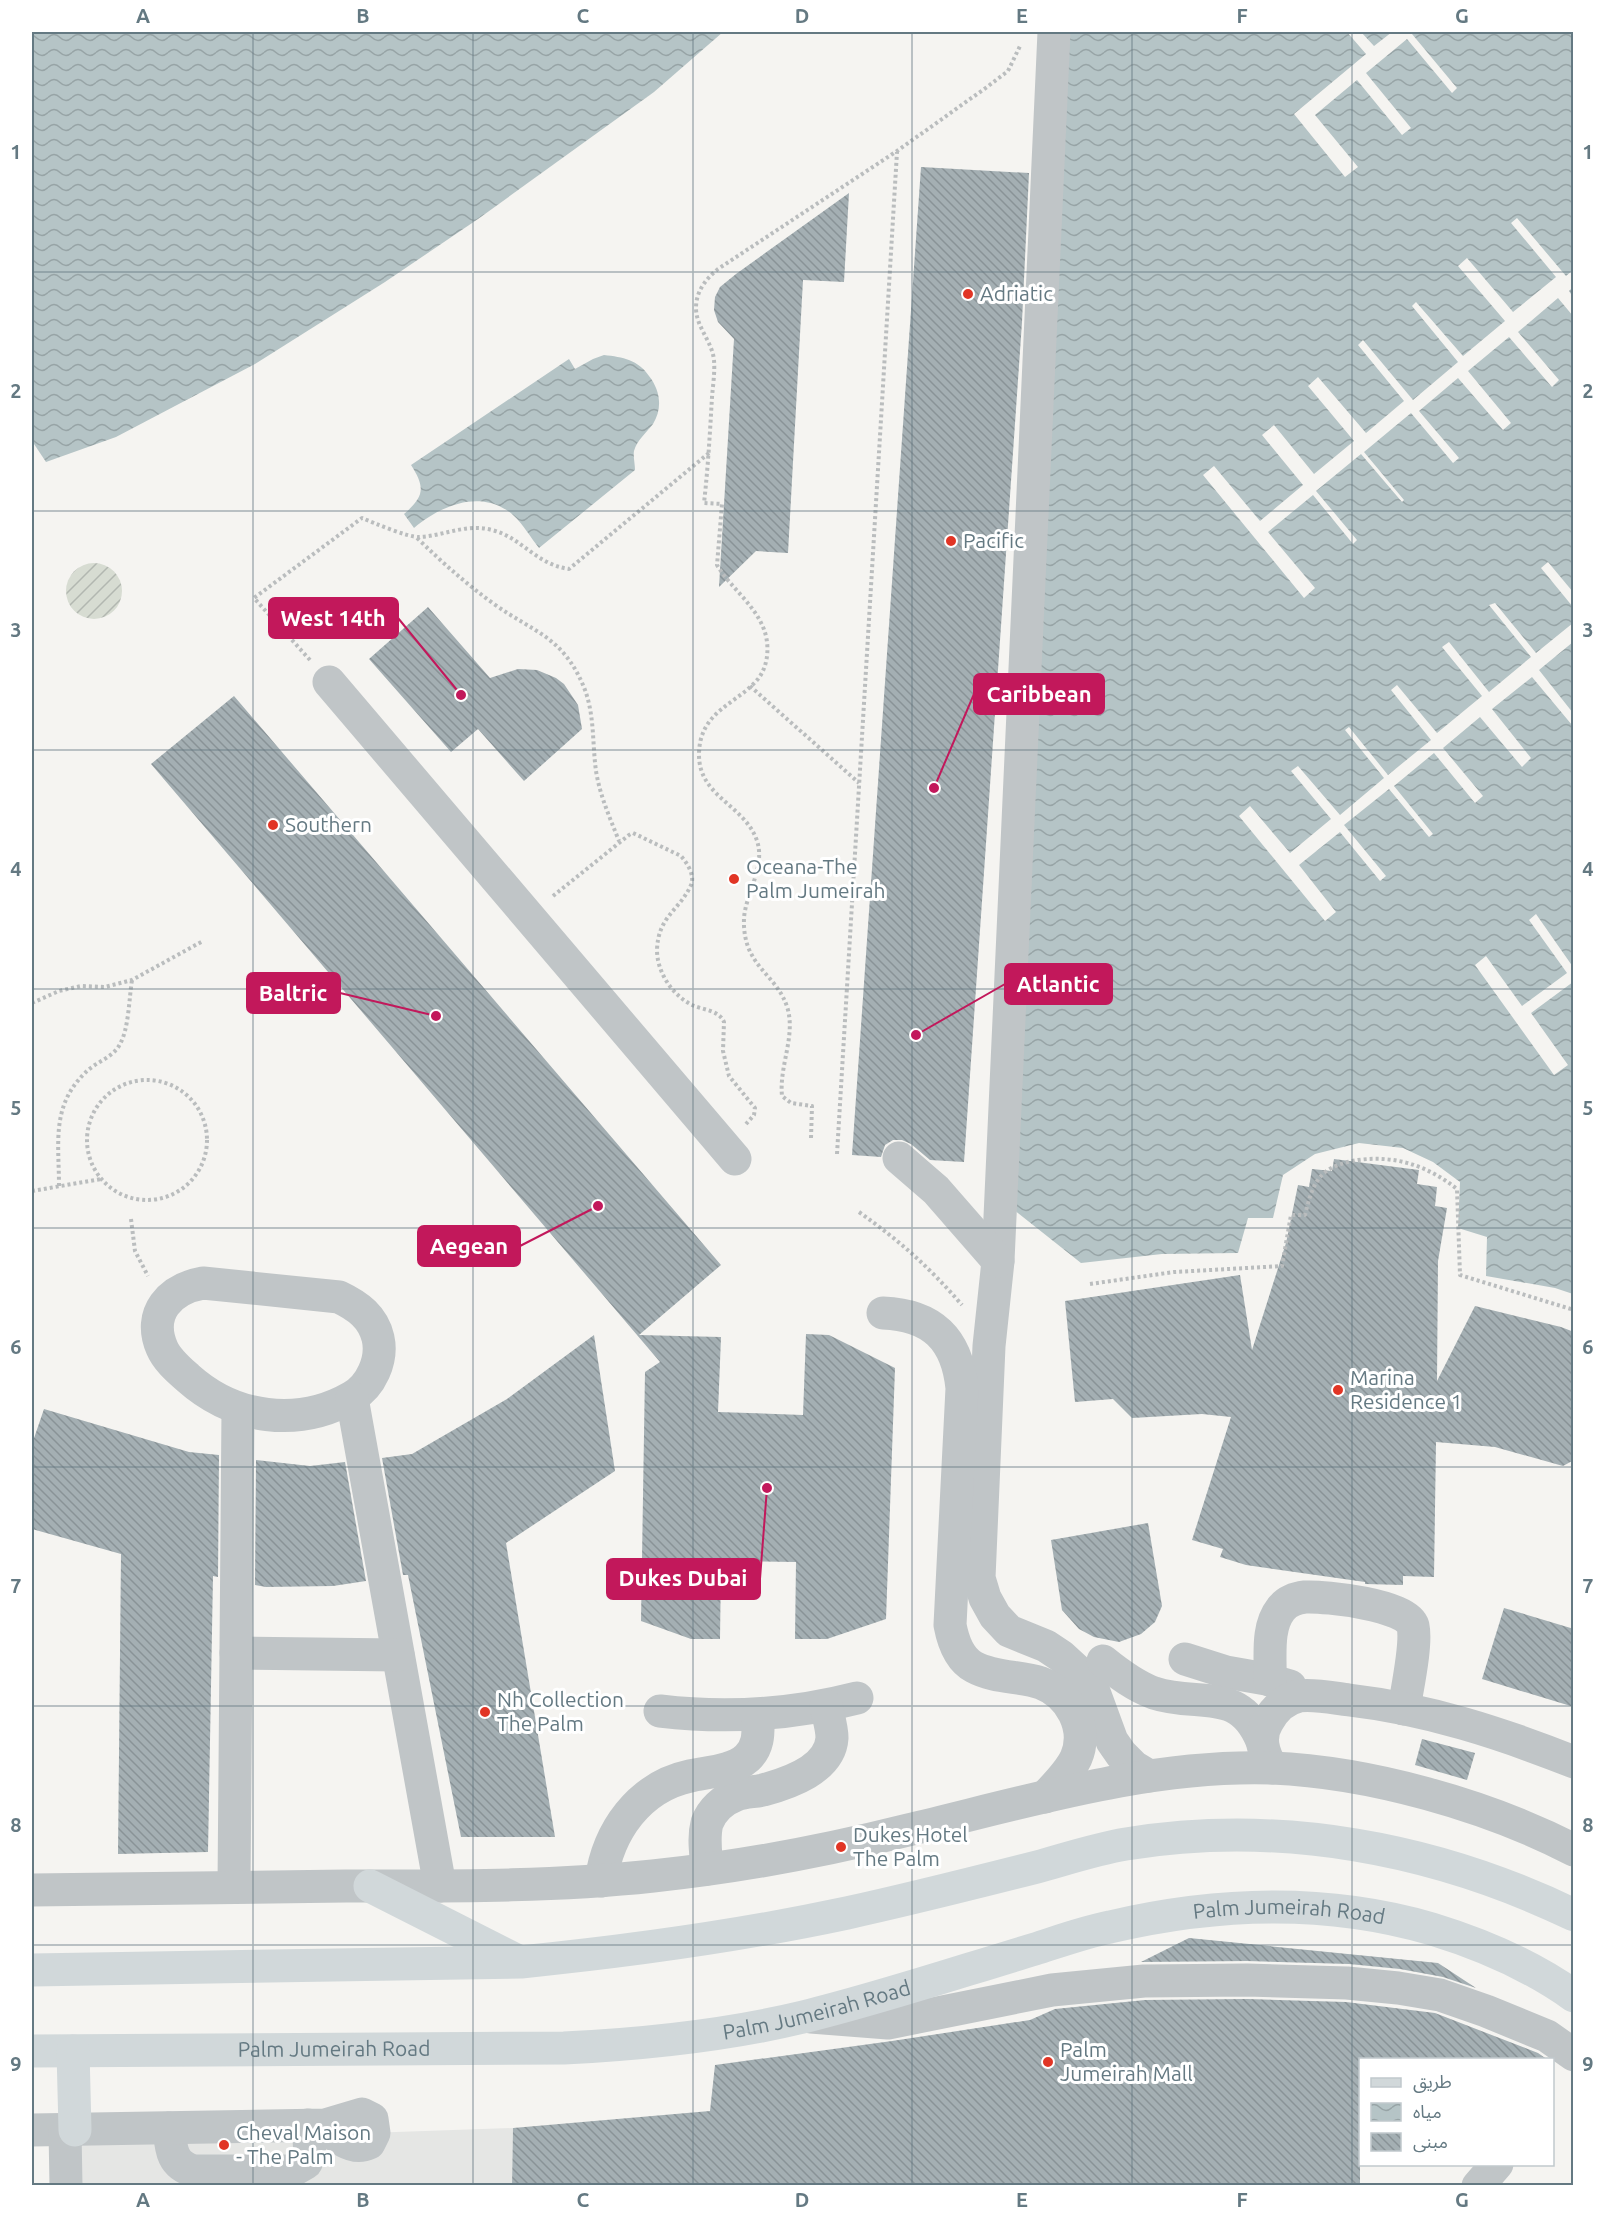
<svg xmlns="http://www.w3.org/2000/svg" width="1605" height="2217" font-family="Ubuntu,'Noto Sans Arabic',sans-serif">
	<defs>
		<pattern id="garden-furrows" width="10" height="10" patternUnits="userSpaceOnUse" patternTransform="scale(1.5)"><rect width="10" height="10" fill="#d7dcd2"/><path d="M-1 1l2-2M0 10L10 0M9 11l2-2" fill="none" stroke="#b2b7b0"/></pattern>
		<pattern id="water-waves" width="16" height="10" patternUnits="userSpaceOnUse" patternTransform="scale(1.5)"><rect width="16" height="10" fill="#b5c4c6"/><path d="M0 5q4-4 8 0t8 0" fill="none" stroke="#97a4a6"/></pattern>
		<pattern id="building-back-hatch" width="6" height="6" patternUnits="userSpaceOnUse" patternTransform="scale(1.5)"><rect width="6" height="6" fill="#a4afb3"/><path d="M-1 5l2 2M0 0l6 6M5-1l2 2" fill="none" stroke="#899397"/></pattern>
	</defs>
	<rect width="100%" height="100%" fill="#f5f4f1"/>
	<!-- built -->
	<path fill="#e5e6e4" d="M513 2128 512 2185 77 2186 78 2143Z"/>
	<!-- garden -->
	<circle fill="url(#garden-furrows)" cx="94" cy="591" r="28"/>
	<!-- water -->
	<g fill="url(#water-waves)">
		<path d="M32 32H723L654 92 478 219 385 282 255 364 116 437 46 462 32 441Z"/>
		<path d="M1058 32H1573V1294L1555 1288 1486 1276 1487 1237 1458 1228 1460 1182 1433 1162 1403 1148 1359 1143 1315 1154 1283 1175 1273 1218H1248L1238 1253 1162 1254 1081 1263 994 1194Z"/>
		<path d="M604 355C623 357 638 360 649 376 660 390 663 408 653 424 647 432 637 440 634 451 633 456 635 464 635 470L539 548C531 538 523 524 513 515 482 488 441 505 414 528L404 514C425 496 425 487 411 465L569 359 575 369 593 359Z"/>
	</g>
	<!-- pier -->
	<g fill="#f5f4f1">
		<path d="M1347 32H1361L1374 46 1392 32H1414L1412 34 1457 88 1452 93 1407 39 1366 73 1411 128 1402 135 1357 80 1315 115 1358 167 1345 177 1294 114 1366 54Z"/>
		<path d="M1517 218 1566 276 1573 270V287L1569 291 1573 297V316L1558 298 1518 332 1559 380 1552 387 1509 337 1468 371 1511 423 1503 430 1458 378 1419 411 1459 458 1453 463 1411 413 1364 452 1404 500 1402 502 1361 454 1316 491 1357 540 1353 544 1313 495 1268 532 1315 588 1304 598 1203 475 1214 466 1260 521 1303 485 1262 435 1274 425 1314 474 1354 441 1308 386 1318 377 1366 433 1404 401 1358 345 1363 340 1413 400 1458 362 1412 306 1416 302 1463 356 1505 321 1458 266 1467 258 1513 312 1556 277 1511 223Z"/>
		<path d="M1548 562 1573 592V607L1541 568Z"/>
		<path d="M1495 603 1536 653 1573 623V642L1539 670 1573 713V724L1572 725 1532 677 1492 709 1531 758 1522 767 1480 717 1443 748 1483 796 1475 803 1434 753 1394 786 1433 834 1429 837 1389 789 1344 825 1386 876 1380 881 1340 832 1299 865 1336 912 1325 921 1239 816 1250 806 1290 853 1331 819 1291 771 1298 766 1340 815 1384 778 1345 730 1349 727 1388 775 1431 740 1391 690 1397 685 1437 733 1482 696 1442 647 1449 642 1489 692 1531 657 1489 605Z"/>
		<path d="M1536 914 1573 967V982L1531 1013 1568 1065 1554 1075 1475 965 1486 956 1522 1006 1567 973 1529 920Z"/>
	</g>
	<!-- building -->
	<g fill="url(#building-back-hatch)">
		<path d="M921 167 1029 173 1022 322 964 1162 930 1160 911 1144 902 1140H893L885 1145 881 1157 852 1155Z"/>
		<path d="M849 193 844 282 803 280 788 553 756 551 719 587 734 339 718 322 714 310 715 297 720 287 736 274Z"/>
		<path d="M428 607 490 678 518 669 537 670 556 678 564 684 578 705 582 729 524 781 478 729 451 752 369 659Z"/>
		<path d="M234 696 721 1265 639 1335 721 1337 718 1412 803 1415 806 1334 829 1335 895 1368 886 1619 827 1639H795L796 1562 721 1561 720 1639H691L641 1621 645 1372 660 1362 151 764Z"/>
		<path d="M1334 1159 1419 1170 1417 1184 1437 1187 1435 1206 1447 1208 1438 1261 1437 1381 1475 1306 1561 1327 1574 1332V1460L1563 1466 1495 1447 1436 1442 1434 1577 1403 1576V1585L1365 1584V1582L1246 1565 1220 1557 1223 1549 1192 1540 1231 1417 1202 1414 1132 1418 1113 1399 1075 1402 1065 1301 1240 1275 1252 1350 1286 1243 1298 1185 1309 1187 1312 1169 1332 1171Z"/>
		<path d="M594 1335 615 1471 506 1543 555 1837H461L408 1575H403L382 1458 412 1454 507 1399Z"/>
		<path d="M44 1409 189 1452 219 1455 218 1577 213 1576 208 1852 118 1854 121 1554 32 1529V1444Z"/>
		<path d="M256 1460 310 1466 345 1462 366 1581 333 1586 266 1587 255 1585Z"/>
		<path d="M1148 1523 1162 1606 1155 1622 1141 1634 1119 1642 1094 1637 1079 1629 1062 1610 1051 1540Z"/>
		<path d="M1504 1608 1574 1629V1707L1482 1679Z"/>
		<path d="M1422 1739 1475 1753 1467 1780 1415 1765Z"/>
		<path d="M1189 1938 1438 1963 1476 1988 1443 1977 1400 1969 1349 1964 1247 1961 1141 1962Z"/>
		<path d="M1247 1999 1346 2002 1435 2013 1538 2053 1548 2060H1360V2186H512L513 2128 710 2111 715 2065 892 2041 1030 2020 1055 2009 1145 2000Z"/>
	</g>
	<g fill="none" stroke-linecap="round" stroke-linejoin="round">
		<!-- path -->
		<g stroke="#babdbe" stroke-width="4" stroke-dasharray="3 3" stroke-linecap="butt">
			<path d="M417 538C443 563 465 583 494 604 533 632 562 636 583 685 595 713 592 742 596 771 600 796 610 818 619 841"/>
			<path d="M310 660 254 598 362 518C374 523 407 537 419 537 444 536 466 523 492 530 521 537 535 564 569 569L709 453"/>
			<path d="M750 686 859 783"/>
			<path d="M553 896 629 835 633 833 681 856C688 864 695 876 691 885 680 910 658 916 657 950 657 972 672 995 692 1005 703 1010 719 1010 724 1022L723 1051 729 1076 755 1108 754 1115 746 1124"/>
			<path d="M32 1003 59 991 81 986 105 987 132 980 203 941"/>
			<circle cx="147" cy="1140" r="60"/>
			<path d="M811 1138 812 1106 791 1103 782 1096C779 1067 795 1038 788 1010 778 973 742 968 744 918 746 892 767 865 756 838 743 805 699 796 699 755 699 711 736 705 758 679 769 665 770 643 763 627 753 603 730 587 717 565L722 504 704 503C708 468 710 432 712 397 713 385 715 372 714 360 712 341 696 327 696 308 696 291 706 279 718 269L897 151 987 87 1008 71 1020 46"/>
			<path d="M837 1154 897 152"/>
			<path d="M59 1186C59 1143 51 1106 85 1073 95 1062 113 1058 120 1044 129 1028 129 998 132 980"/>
			<path d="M32 1191 101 1179"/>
			<path d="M859 1212C901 1242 928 1266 962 1305"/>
			<path d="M131 1219 135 1251 148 1276"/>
			<path d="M1090 1284 1174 1272 1282 1266 1291 1215H1305C1309 1200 1312 1184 1324 1173 1334 1165 1346 1162 1358 1160 1396 1155 1428 1166 1457 1189L1460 1275 1574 1310"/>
		</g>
		<!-- minor -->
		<g stroke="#c0c5c7" stroke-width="33">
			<path d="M1054 32 998 1261 989 1346 979 1578 985 1598 995 1616 1009 1631 1046 1646 1061 1656 1085 1678 1094 1692 1112 1741 1121 1754 1134 1767 1149 1776"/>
			<path d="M329 682 735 1159"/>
			<path d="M899 1158 936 1190 998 1261"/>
			<path d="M203 1283 339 1297C358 1306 373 1317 378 1338 383 1360 371 1386 352 1397 298 1428 234 1419 188 1378 179 1370 167 1360 162 1348 147 1313 170 1289 203 1283Z"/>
			<path d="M883 1313C932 1315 957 1339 962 1388L950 1625C953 1641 959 1659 974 1667 994 1678 1020 1676 1041 1683 1070 1694 1089 1728 1076 1758 1069 1773 1056 1785 1045 1797"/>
			<path d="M352 1398 440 1886"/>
			<path d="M236 1653 398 1655"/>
			<path d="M1185 1659 1226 1672 1266 1679 1290 1686"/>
			<path d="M1103 1661C1119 1674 1135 1686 1154 1693 1199 1708 1239 1685 1262 1741"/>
			<path d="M1270 1680C1271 1657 1266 1628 1281 1609 1287 1601 1296 1598 1305 1597 1326 1596 1407 1605 1413 1626 1417 1644 1407 1689 1404 1709"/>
			<path d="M660 1711C727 1719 791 1715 857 1698"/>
			<path d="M1272 1768C1263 1753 1258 1737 1268 1721 1274 1710 1285 1699 1299 1696 1315 1694 1333 1698 1349 1700 1427 1709 1501 1733 1574 1762"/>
			<path d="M707 1869C706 1854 703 1838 707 1823 712 1810 723 1800 736 1795 744 1792 754 1792 763 1790 789 1783 830 1769 832 1738 832 1727 828 1716 826 1706"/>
			<path d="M601 1881C608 1831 639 1787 690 1776 708 1772 733 1771 747 1758 760 1746 758 1731 758 1715"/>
			<path d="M234 1887 238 1409"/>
			<path d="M32 1890C136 1888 241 1887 346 1886 449 1886 551 1887 653 1876 739 1867 824 1851 908 1830 1026 1802 1149 1764 1272 1768 1369 1772 1487 1805 1574 1850"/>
			<path d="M811 2017 888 2023 1052 1990 1144 1981 1247 1980 1347 1983 1398 1988 1440 1995 1486 2011 1547 2036 1574 2055"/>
			<path d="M169 2128C171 2148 171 2165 194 2171H292L306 2163 310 2154 308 2125"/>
			<path d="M32 2130 325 2125 362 2114 372 2119 374 2133 369 2143C352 2151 336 2137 325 2125"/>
			<path d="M65 2130 66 2186"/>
			<path d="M1478 2186 1497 2164"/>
		</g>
		<!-- major -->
		<g stroke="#d1d8da" stroke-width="33">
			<path d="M370 1886 516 1960"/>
			<path d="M32 1970 521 1962C630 1951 739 1936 847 1913 911 1899 974 1883 1037 1867 1066 1859 1096 1849 1126 1844 1280 1819 1435 1848 1574 1915"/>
			<path id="s1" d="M32 2051 564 2048C645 2044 724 2036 803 2017 881 1998 958 1972 1035 1949 1060 1941 1085 1932 1110 1927 1217 1902 1326 1898 1432 1929 1481 1944 1532 1966 1574 1996"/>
			<path d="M73 2051 75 2130"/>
		</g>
	</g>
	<!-- grid -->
	<path fill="none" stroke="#647982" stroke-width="1.5" stroke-opacity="0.55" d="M253 32V2186M473 32V2186M693 32V2186M912 32V2186M1132 32V2186M1352 32V2186M32 272H1574M32 511H1574M32 750H1574M32 989H1574M32 1228H1574M32 1467H1574M32 1706H1574M32 1945H1574"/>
	<!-- markers -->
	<g fill="#e13525" stroke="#fff" stroke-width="2">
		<circle cx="968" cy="294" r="6"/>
		<circle cx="951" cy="541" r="6"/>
		<circle cx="273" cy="825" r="6"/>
		<circle cx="734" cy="879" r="6"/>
		<circle cx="1338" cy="1390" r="6"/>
		<circle cx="485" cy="1712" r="6"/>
		<circle cx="841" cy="1847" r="6"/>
		<circle cx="1048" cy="2062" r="6"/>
		<circle cx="224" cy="2145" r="6"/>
	</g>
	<g text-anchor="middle" stroke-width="6" stroke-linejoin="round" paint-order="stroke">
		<!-- poi labels -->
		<g font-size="21" fill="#647982" stroke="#fff" text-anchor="start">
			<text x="980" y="301">Adriatic</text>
			<text x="963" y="548">Pacific</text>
			<text x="285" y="832">Southern</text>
			<text x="746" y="874">Oceana-The<tspan x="746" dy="24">Palm Jumeirah</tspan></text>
			<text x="1350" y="1385">Marina<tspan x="1350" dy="24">Residence 1</tspan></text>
			<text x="497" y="1707">Nh Collection<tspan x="497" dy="24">The Palm</tspan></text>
			<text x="853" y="1842">Dukes Hotel<tspan x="853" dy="24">The Palm</tspan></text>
			<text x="1060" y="2057">Palm<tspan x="1060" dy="24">Jumeirah Mall</tspan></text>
			<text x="236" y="2140">Cheval Maison<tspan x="236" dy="24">- The Palm</tspan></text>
		</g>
		<!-- street labels -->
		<g font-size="21" fill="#647982" stroke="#fff">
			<text dy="7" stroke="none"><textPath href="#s1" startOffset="1274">Palm Jumeirah Road</textPath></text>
			<text dy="7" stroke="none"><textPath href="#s1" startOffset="788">Palm Jumeirah Road</textPath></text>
			<text dy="7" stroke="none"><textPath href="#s1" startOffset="302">Palm Jumeirah Road</textPath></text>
		</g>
	</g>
	<!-- callouts -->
	<path fill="none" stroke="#c2185b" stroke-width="2" d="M461 695L398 618M934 788L974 694M916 1035L1005 984M436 1016L340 993M598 1206L520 1246M767 1488L760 1579"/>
	<g fill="#c2185b" stroke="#fff" stroke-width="2">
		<circle cx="461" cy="695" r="6"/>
		<circle cx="934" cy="788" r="6"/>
		<circle cx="916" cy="1035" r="6"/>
		<circle cx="436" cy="1016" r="6"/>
		<circle cx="598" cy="1206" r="6"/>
		<circle cx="767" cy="1488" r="6"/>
	</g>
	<g fill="#c2185b" stroke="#c2185b" stroke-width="2">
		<rect x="269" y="598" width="129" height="40" rx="6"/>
		<rect x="974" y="674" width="130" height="40" rx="6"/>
		<rect x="1005" y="964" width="107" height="40" rx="6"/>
		<rect x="247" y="973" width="93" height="40" rx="6"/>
		<rect x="418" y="1226" width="102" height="40" rx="6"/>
		<rect x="607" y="1559" width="153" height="40" rx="6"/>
	</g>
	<g font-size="22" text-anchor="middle" font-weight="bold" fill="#fff">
		<text x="333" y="626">West 14th</text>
		<text x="1039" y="702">Caribbean</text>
		<text x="1058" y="992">Atlantic</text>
		<text x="293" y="1001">Baltric</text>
		<text x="469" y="1254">Aegean</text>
		<text x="683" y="1586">Dukes Dubai</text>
	</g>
	<!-- border -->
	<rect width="1605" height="2217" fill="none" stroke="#ffffff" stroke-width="66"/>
	<!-- legend -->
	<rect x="1359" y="2058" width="195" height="108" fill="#ffffff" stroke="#c1c9cd" stroke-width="1.5"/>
	<rect x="1371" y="2078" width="30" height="9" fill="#d1d8da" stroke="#c1c9cd" stroke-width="1.5"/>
	<text x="1413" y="2088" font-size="18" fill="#647982">طريق</text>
	<rect x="1371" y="2103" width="30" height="18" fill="url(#water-waves)" stroke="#c1c9cd" stroke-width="1.5"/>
	<text x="1413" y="2118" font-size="18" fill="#647982">مياه</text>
	<rect x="1371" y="2133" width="30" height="18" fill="url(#building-back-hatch)" stroke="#c1c9cd" stroke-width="1.5"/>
	<text x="1413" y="2148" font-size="18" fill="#647982">مبنى</text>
	<rect x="33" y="33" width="1539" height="2151" fill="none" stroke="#647982" stroke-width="2"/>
	<g font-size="20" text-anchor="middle" font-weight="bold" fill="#647982">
		<text x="143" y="23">A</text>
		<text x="363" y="23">B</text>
		<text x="583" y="23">C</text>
		<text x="802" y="23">D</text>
		<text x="1022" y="23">E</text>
		<text x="1242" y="23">F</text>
		<text x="1462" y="23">G</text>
		<text x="16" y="159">1</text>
		<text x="1588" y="159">1</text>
		<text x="16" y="398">2</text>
		<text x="1588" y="398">2</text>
		<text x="16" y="637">3</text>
		<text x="1588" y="637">3</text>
		<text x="16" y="876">4</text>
		<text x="1588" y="876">4</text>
		<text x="16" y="1115">5</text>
		<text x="1588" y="1115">5</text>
		<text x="16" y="1354">6</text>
		<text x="1588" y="1354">6</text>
		<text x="16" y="1593">7</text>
		<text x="1588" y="1593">7</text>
		<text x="16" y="1832">8</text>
		<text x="1588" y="1832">8</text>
		<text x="16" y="2071">9</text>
		<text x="1588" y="2071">9</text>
		<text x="143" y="2207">A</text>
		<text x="363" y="2207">B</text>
		<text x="583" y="2207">C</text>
		<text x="802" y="2207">D</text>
		<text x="1022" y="2207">E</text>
		<text x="1242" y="2207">F</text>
		<text x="1462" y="2207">G</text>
	</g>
</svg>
